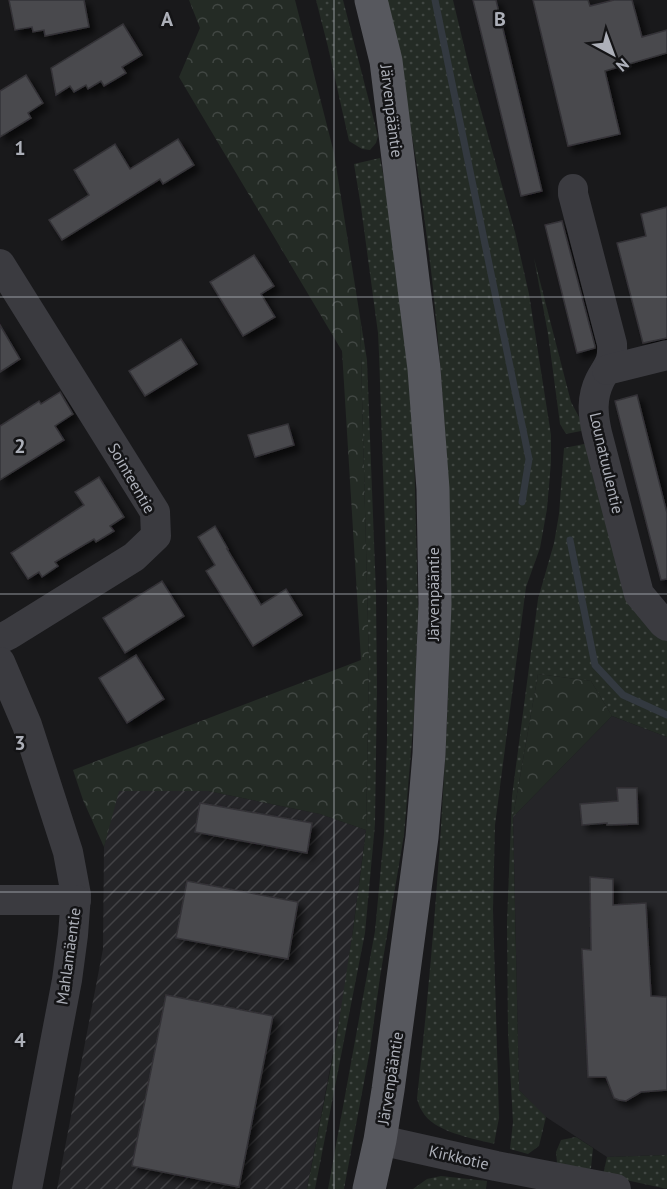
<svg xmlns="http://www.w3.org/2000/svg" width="667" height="1189" font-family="'PT Sans',sans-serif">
	<defs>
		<pattern id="industrial-furrows" width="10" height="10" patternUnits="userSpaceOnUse" patternTransform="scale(1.5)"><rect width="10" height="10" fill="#252528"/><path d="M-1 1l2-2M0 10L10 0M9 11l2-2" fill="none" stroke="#424245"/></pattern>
		<pattern id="grass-dots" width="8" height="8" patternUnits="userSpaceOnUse" patternTransform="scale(1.5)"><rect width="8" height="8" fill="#242b25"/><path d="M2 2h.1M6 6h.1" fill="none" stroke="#414743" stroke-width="1.8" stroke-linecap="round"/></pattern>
		<pattern id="forest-crowns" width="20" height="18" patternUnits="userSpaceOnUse" patternTransform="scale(1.5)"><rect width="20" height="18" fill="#242b25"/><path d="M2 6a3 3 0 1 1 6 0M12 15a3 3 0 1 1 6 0" fill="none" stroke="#414743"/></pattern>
		<filter id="shadow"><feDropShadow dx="5.5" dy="5.5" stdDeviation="3" flood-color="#0009"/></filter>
	</defs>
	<rect width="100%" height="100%" fill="#19191b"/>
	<!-- built -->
	<path fill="#252528" d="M612 716 667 737V1155L607 1157 543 1115 519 1090 513 817Z"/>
	<!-- industrial -->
	<path fill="url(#industrial-furrows)" d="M118 791H208L320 814 366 830 345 990 307 1189H57L103 949 104 847Z"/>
	<!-- grass -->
	<g fill="url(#grass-dots)">
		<path d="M316 0H343L378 136 376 143 370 150 362 149 349 141 328 47Z"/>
		<path d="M384 0H453L470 71 515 232 529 294 551 435V462L547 509 540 548 526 587 495 825 493 910 499 1118 494 1144C472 1138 433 1132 422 1111 419 1107 418 1102 417 1098 429 991 438 884 444 777 448 707 451 637 450 566 449 470 442 374 432 279 421 185 407 91 384 0Z"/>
		<path d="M380 158 388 199 406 343 414 448 418 610 414 716 404 835 380 977 370 1050 344 1189H328L375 931 384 834 387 740V589L379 354 378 333 361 207 354 164Z"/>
		<path d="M534 258 571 402 586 430 566 434 560 424 548 334Z"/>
		<path d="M360 317 367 360 376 593 377 689 375 824 365 933 315 1189H307L336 1041 353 930 366 831 369 664Z"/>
		<path d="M589 443 667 640V737L612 716 591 681 538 674 513 817 519 1090 546 1117 539 1146 528 1154 510 1149 513 1122 508 1034 507 922 512 796 538 599 554 543 559 514 564 448Z"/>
		<path d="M576 1137 593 1148 591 1168 586 1172 557 1163 556 1152 561 1140Z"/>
		<path d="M667 1155V1189L603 1175 607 1157Z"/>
		<path d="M441 1176 487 1181 486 1189H413L427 1179Z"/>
	</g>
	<!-- forest -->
	<g fill="url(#forest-crowns)">
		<path d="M189 0H295L334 153 360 317 369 664 366 830 320 814 208 791H119L104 847 83 800 73 770 361 660 342 351 179 77 200 28Z"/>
		<path d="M538 674 591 681 612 716 513 817Z"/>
	</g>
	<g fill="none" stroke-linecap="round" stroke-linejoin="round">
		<!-- stream -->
		<g stroke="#333940" stroke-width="7">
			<path d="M435 0 529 459 522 502"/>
			<path d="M570 540 595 665 623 695 667 715"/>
		</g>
	</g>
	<!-- building -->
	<g fill="#48494d" stroke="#343337" stroke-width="1.5" filter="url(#shadow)">
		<path d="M9 0H84L89 27 45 36 44 30 33 32 32 27 15 30Z"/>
		<path d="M473 0H496L542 191 521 196Z"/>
		<path d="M533 0H588L590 6 614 0H632L642 37 667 30V53L605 71 620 134 568 146Z"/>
		<path d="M123 24 142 55 122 67 126 73 104 86 101 81 88 89 86 85 74 92 70 86 56 95 51 68Z"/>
		<path d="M26 75 43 103 28 113 31 118 0 137V91Z"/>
		<path d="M178 139 194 165 163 184 160 179 62 240 49 220 89 195 74 170 115 144 130 169Z"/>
		<path d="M667 207V338L643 343 617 243 646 236 641 214Z"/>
		<path d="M562 221 595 346V348L577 353 545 225Z"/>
		<path d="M254 255 274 286 261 294 275 317 243 336 210 282Z"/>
		<path d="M0 325 20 359 0 372Z"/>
		<path d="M181 339 197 364 145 396 129 371Z"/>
		<path d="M60 392 73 414 55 426 64 440 0 480V426L39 401 41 404Z"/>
		<path d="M637 395 667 513V579L661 580 615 401Z"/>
		<path d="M288 424 294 445 255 457 248 435Z"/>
		<path d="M99 477 124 517 110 526 114 531 96 542 94 539 55 562 58 566 42 577 39 572 28 579 11 553 84 505 75 492Z"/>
		<path d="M215 526 228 549H227L261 605 286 589 302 615 253 646 206 571 215 565 198 537Z"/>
		<path d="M162 581 184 616 125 653 103 618Z"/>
		<path d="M136 655 164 699 127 723 99 678Z"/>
		<path d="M617 788H637L638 824 607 825V823L582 825 580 804 618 801Z"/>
		<path d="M200 803 312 823 307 853 195 832Z"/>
		<path d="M590 877 613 879V905L646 903 651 996 667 997V1090L641 1092 626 1101 619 1100 614 1098 606 1077H588L582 949 591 950Z"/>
		<path d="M187 881 298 902 288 959 176 938Z"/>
		<path d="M166 995 273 1016 239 1187 132 1166Z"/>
	</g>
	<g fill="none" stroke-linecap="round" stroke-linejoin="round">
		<!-- minor -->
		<g stroke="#3b3b40" stroke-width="30">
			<path d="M573 189V194L612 344C613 363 608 365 600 380 591 398 593 415 597 433L639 594 663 623 667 626"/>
			<path d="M0 264 155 512 156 536 134 557 10 634 0 639"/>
			<path d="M607 370 667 355"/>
			<path d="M0 662 27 725 68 852 76 895 73 935 67 980 27 1189"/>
			<path d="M0 900H76"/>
			<path d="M380 1140 496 1166 616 1189"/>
		</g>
		<!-- major -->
		<path stroke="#57585e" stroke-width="33" d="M369 1189 380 1140 388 1090 422 837 429 754 435 604 433 489 424 369 386 61 371 0"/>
	</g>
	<!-- grid -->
	<path fill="none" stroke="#adb0b9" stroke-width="1.5" stroke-opacity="0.55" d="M334 0V1189M0 297H667M0 594H667M0 892H667"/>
	<g text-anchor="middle" stroke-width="5" stroke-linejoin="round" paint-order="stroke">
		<!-- street labels -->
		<g font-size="16" fill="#adb0b9" stroke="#141416">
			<text transform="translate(392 111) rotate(83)" y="6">Järvenpääntie</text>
			<text transform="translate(607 463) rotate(77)" y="6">Lounatuulentie</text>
			<text transform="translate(132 478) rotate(60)" y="6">Sointeentie</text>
			<text transform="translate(433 594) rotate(-90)" y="6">Järvenpääntie</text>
			<text transform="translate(68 956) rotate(-82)" y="6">Mahlamäentie</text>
			<text transform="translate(390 1078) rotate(-81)" y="6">Järvenpääntie</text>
			<text transform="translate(459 1157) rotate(13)" y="6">Kirkkotie</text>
		</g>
	</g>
	<g font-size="20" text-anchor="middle" font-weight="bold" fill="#adb0b9" stroke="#141416" stroke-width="5" stroke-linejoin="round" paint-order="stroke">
		<text x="167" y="26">A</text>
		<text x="500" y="26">B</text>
		<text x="20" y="155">1</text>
		<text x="20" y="453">2</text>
		<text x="20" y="750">3</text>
		<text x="20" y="1047">4</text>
	</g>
	<!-- north arrow -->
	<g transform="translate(613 54) rotate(139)" stroke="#141416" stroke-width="4.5" paint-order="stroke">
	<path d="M0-4.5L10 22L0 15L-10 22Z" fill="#adb0b9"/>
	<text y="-9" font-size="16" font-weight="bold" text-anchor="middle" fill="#adb0b9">N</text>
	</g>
</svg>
